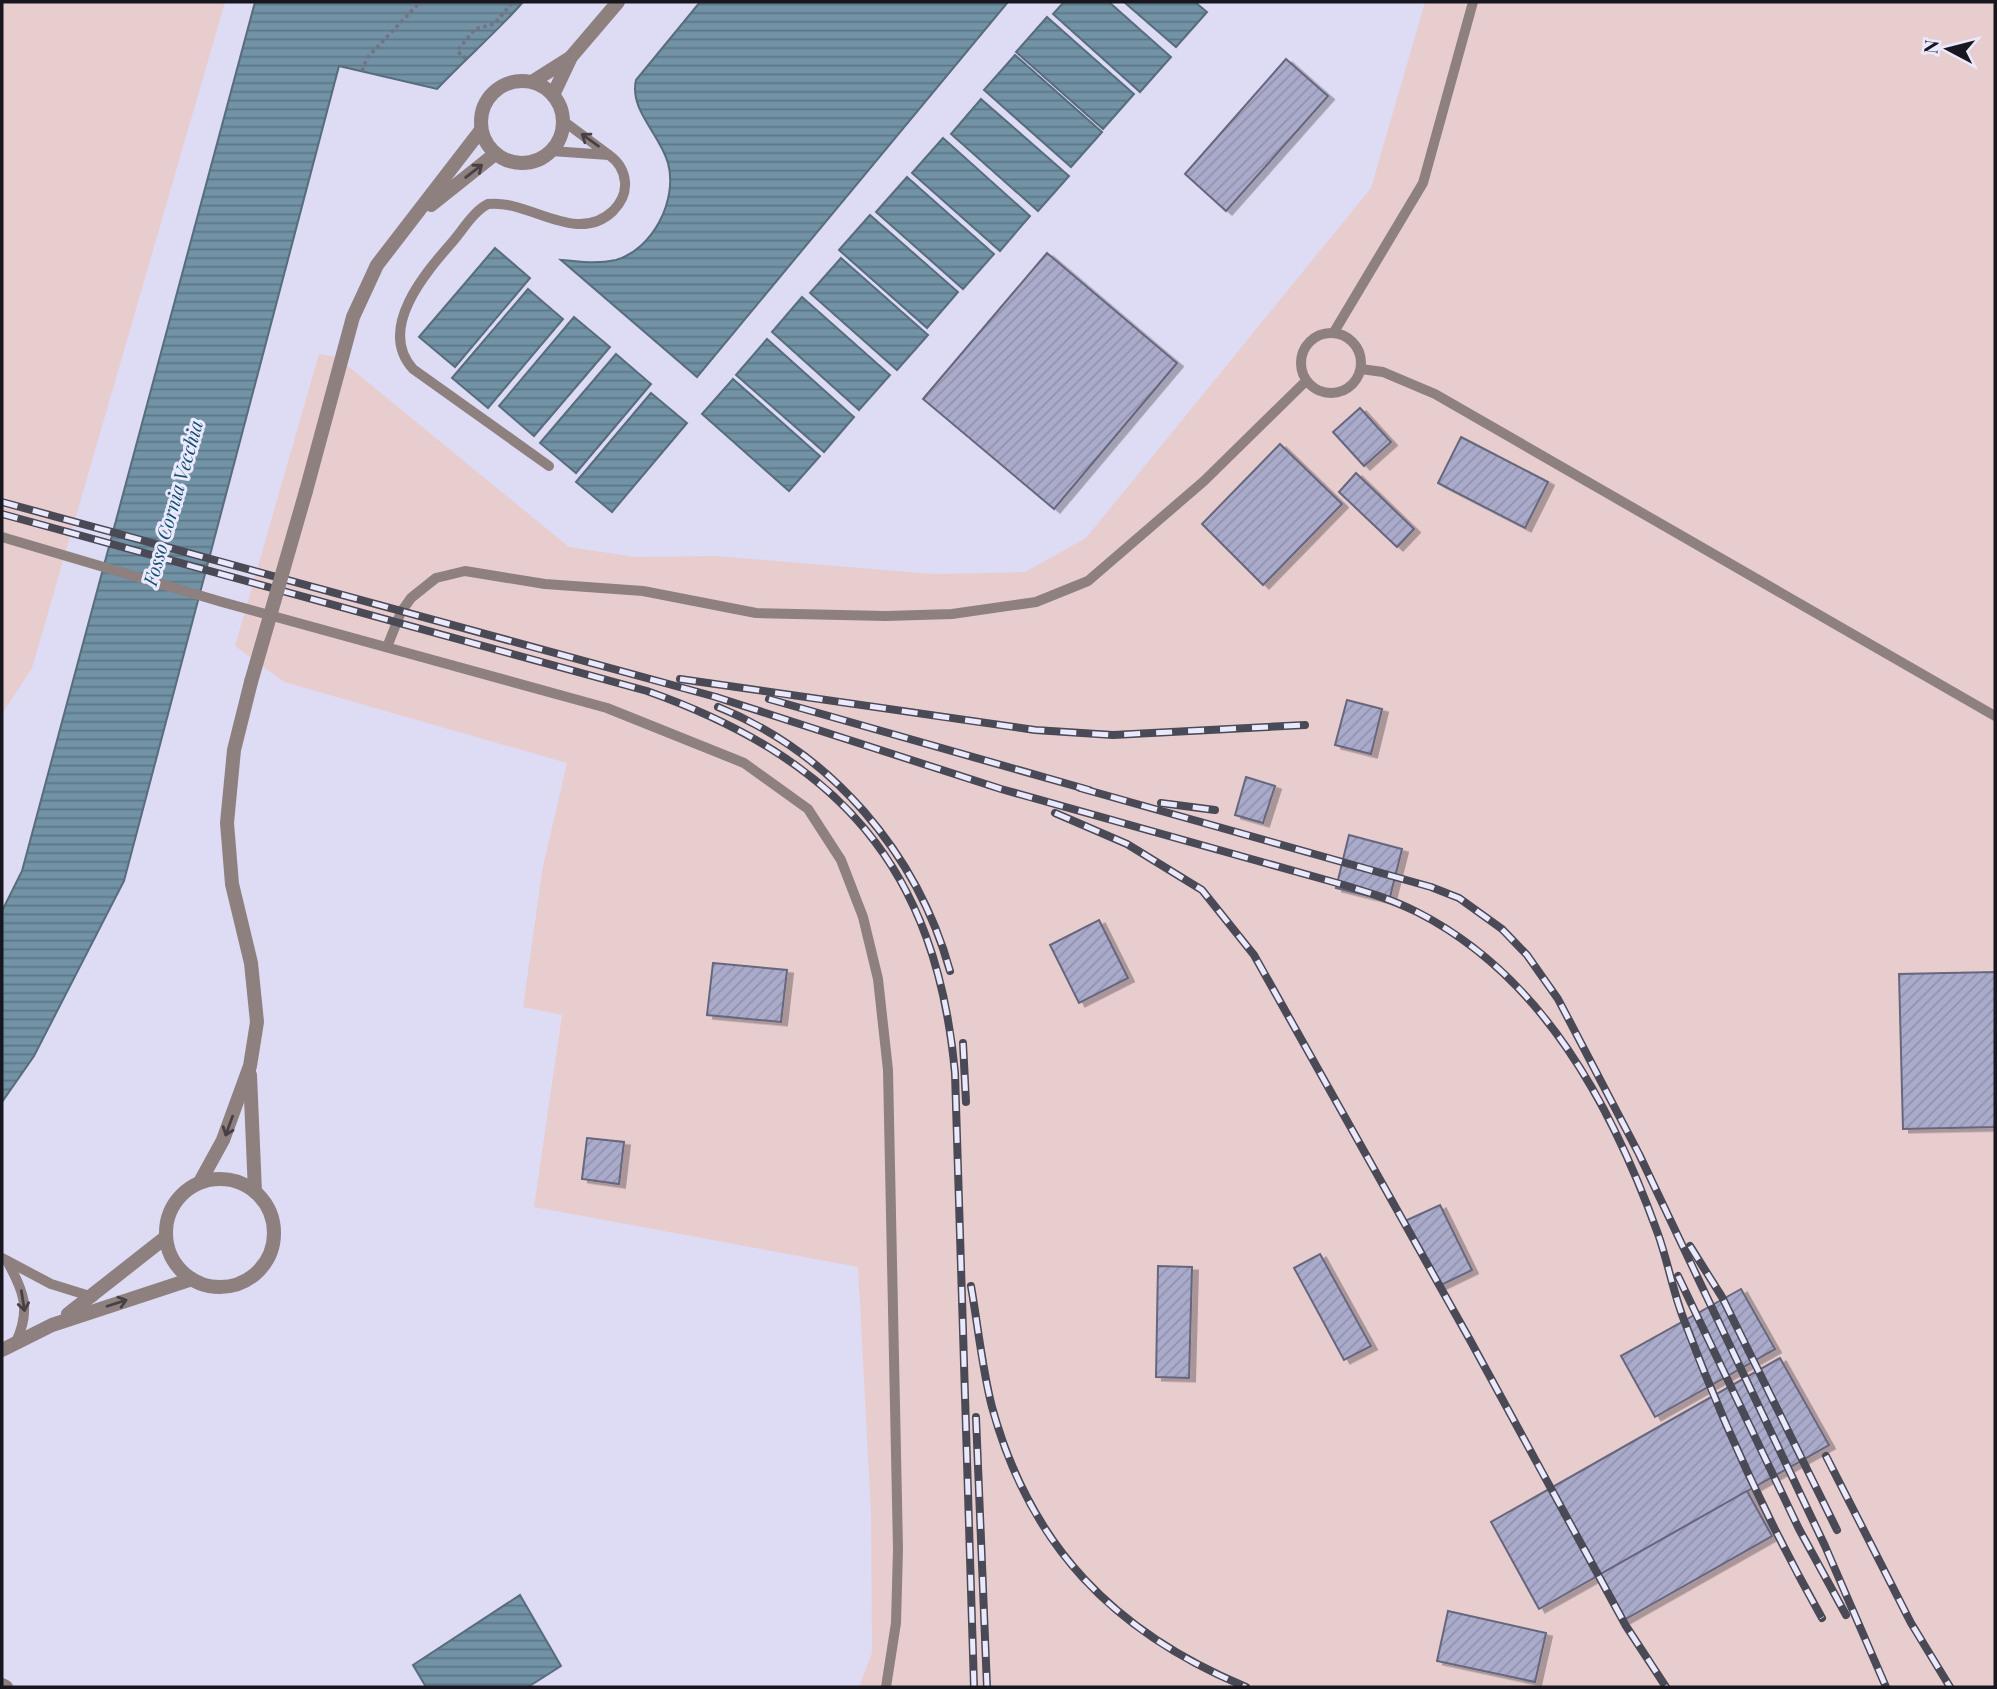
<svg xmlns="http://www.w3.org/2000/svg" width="1997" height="1689" font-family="'Playfair Display',serif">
	<defs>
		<pattern id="water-rules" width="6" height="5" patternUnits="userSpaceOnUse" patternTransform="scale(1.75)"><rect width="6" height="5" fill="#7292a5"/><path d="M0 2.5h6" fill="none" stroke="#5d7686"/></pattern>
		<pattern id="building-hatch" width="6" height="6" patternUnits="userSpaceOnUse" patternTransform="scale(1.75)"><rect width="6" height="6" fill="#aaabcb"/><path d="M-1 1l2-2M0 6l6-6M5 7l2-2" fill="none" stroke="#9292ae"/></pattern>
		<filter id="shadow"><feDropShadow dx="6" dy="3.5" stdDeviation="0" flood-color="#0004"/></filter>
	</defs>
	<rect width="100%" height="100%" fill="#dedbf5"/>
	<!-- industrial -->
	<g fill="#e8cdcf">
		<path d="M2 2H225L32 668 2 714Z"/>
		<path d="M1425 2H1995V1687H859L872 1653 871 1513 858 1267 534 1207 562 1015 523 1007 543 866 567 763 284 682 235 646 319 354 337 357 569 547 635 557 716 556 934 574 1025 572 1086 538 1371 188Z"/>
	</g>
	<!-- water -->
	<g fill="url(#water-rules)" stroke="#576d7d" stroke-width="2">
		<path d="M255 2H523C496 33 465 59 437 89L339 66 124 881 34 1056 2 1102V911L22 871Z"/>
		<path d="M700 2H1008L697 377 561 260C580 262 598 264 616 260 653 249 678 200 668 163 660 134 629 110 636 80Z"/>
		<path d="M1064 2H1109L1171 57 1140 92 1053 14Z"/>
		<path d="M1124 2H1195L1207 12 1176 47Z"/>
		<path d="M1047 17 1134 94 1103 129 1016 52Z"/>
		<path d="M1015 55 1102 132 1071 167 984 90Z"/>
		<path d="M981 99 1069 176 1038 211 951 134Z"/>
		<path d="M943 138 1030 216 1000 251 912 173Z"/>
		<path d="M907 177 994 254 963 289 876 212Z"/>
		<path d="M870 215 958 292 927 328 839 250Z"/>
		<path d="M495 248 530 278 455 367 419 337Z"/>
		<path d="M841 258 928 335 897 370 810 293Z"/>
		<path d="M528 289 563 319 488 408 452 378Z"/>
		<path d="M802 297 890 375 859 410 772 332Z"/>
		<path d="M574 317 610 347 534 436 499 406Z"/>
		<path d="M767 339 854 417 824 452 736 375Z"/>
		<path d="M616 354 651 384 576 473 540 443Z"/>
		<path d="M733 379 820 456 789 491 702 414Z"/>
		<path d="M651 393 687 423 612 512 576 482Z"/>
		<path d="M520 1595 561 1666 528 1687H426L413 1665Z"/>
	</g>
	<!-- building -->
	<g fill="url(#building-hatch)" stroke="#66667d" stroke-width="2" filter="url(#shadow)">
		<path d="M1286 59 1328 96 1226 211 1185 174Z"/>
		<path d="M1047 253 1177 363 1054 509 923 399Z"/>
		<path d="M1360 408 1391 442 1364 466 1333 432Z"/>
		<path d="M1461 437 1548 482 1525 528 1438 483Z"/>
		<path d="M1280 444 1342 504 1263 585 1202 524Z"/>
		<path d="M1356 473 1414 529 1397 547 1339 492Z"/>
		<path d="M1347 700 1382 709 1371 754 1335 745Z"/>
		<path d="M1246 777 1275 786 1263 823 1235 815Z"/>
		<path d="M1349 835 1402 849 1389 901 1336 888Z"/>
		<path d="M1099 920 1128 978 1079 1003 1050 945Z"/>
		<path d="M713 963 787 970 781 1022 707 1015Z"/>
		<path d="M1995 972V1127L1903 1129 1899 974Z"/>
		<path d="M587 1138 624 1142 619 1184 582 1179Z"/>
		<path d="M1440 1205 1472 1270 1437 1287 1405 1221Z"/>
		<path d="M1320 1254 1371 1346 1344 1360 1294 1268Z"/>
		<path d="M1158 1266 1192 1267 1189 1378 1156 1377Z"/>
		<path d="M1741 1289 1775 1349 1655 1417 1621 1356Z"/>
		<path d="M1780 1358 1829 1445 1539 1609 1491 1522Z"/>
		<path d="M1747 1491 1772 1536 1624 1620 1599 1575Z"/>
		<path d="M1448 1611 1546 1633 1535 1682 1437 1661Z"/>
	</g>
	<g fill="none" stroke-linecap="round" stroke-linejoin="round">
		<!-- path -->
		<g stroke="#747283" stroke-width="3.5" stroke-dasharray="3.5 3.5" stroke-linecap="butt">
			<path d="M466 59 457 51 475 29 494 24 513 2"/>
			<path d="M362 71 367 58 420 2"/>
		</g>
		<!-- service -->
		<g stroke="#8d807e" stroke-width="10">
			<path d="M551 151 609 155 562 120"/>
			<path d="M1334 332 1423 183 1473 2"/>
			<circle cx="1331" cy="363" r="30"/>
			<path d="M1361 369 1383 372 1435 394 1995 716"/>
			<path d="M549 466 413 369C376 328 427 271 454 240 464 228 474 211 488 204 529 199 576 246 613 211 621 203 626 194 625 182 624 170 619 162 609 155"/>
			<path d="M2 537 222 602 607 708 744 763 808 809 841 860 863 917 878 979 888 1070 898 1549 896 1623 886 1687"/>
			<path d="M387 647 401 612 411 598 436 578 465 571 545 584 643 591 756 613 886 616 952 614 1036 602 1088 581 1204 481 1306 381"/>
			<path d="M2 1258 51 1284 93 1297"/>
			<path d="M7 1261C24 1291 31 1310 16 1342"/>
		</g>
		<!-- minor -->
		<g stroke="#8d807e" stroke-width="14">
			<circle cx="522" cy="122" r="41"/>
			<path d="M532 82 570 58"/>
			<path d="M553 95 571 57 618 2"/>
			<path d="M431 205 495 154"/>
			<path d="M306 491 353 317 377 265 481 130"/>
			<path d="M250 1075 255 1192"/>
			<circle cx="220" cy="1233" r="54"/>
			<path d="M200 1182 223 1140 250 1066 257 1022 251 963 232 884 227 823 234 750 251 682"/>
			<path d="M68 1314 166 1237"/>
			<path d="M2 1350 52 1325 192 1279"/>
			<path d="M2 1685 6 1687"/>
		</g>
		<defs>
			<g id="rail">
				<path d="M2 502 716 697 1001 789 1337 883C1364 891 1391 899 1417 912 1543 976 1612 1106 1658 1234 1668 1262 1673 1292 1684 1320 1722 1421 1769 1524 1822 1618"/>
				<path d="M2 514 647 691C839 759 936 867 955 1073L974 1687"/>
				<path d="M680 679 1035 730 1113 735 1305 725"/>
				<path d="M769 699 1089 790"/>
				<path d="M718 707C832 753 917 853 950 971"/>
				<path d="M1080 788 1431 887 1459 898 1502 929 1527 955 1558 999 1639 1154 1825 1546 1886 1687"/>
				<path d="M1161 803 1215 810"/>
				<path d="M1055 813 1127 844 1202 890 1254 955 1470 1340 1626 1626 1666 1687"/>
				<path d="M963 1043 966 1102"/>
				<path d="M1690 1246 1722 1297 1837 1530"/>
				<path d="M1678 1276 1799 1529 1846 1615"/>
				<path d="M971 1286C978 1326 982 1368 992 1407 1030 1546 1114 1632 1246 1687"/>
				<path d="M976 1417 987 1687"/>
				<path d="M1826 1456 1911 1623 1950 1687"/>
			</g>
		</defs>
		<!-- rail casing -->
		<use href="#rail" stroke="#4a4956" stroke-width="8"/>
		<!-- rail -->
		<use href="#rail" stroke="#ebe9fe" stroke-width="5" stroke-dasharray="16" stroke-linecap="butt"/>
		<!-- minor-bridge -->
		<path stroke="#8d807e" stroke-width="14" d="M251 682 306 491"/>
	</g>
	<!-- one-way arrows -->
	<defs><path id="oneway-shaft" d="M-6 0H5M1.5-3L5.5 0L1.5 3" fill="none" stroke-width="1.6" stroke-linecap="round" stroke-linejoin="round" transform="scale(1.75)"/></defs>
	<g stroke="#474146">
		<use href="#oneway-shaft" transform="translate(590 140) rotate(-144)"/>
		<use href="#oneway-shaft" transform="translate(474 171) rotate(-38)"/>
		<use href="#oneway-shaft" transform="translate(229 1126) rotate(110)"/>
		<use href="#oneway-shaft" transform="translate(23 1301) rotate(81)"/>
		<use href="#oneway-shaft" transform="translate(117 1303) rotate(-18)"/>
	</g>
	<g text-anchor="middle" stroke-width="6" stroke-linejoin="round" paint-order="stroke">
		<!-- water labels -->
		<g font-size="19" font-style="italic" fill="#114f6b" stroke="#ebe9fe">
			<text transform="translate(173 503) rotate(-74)" y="7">Fosso Cornia Vecchia</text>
		</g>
	</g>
	<!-- border -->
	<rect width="1997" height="1689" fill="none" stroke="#181720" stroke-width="7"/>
	<!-- north arrow -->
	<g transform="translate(1948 49) rotate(277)" stroke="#ebe9fe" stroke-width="5" paint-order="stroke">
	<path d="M0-5L12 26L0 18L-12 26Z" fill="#181720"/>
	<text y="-10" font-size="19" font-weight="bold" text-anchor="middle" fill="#181720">N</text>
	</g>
</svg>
